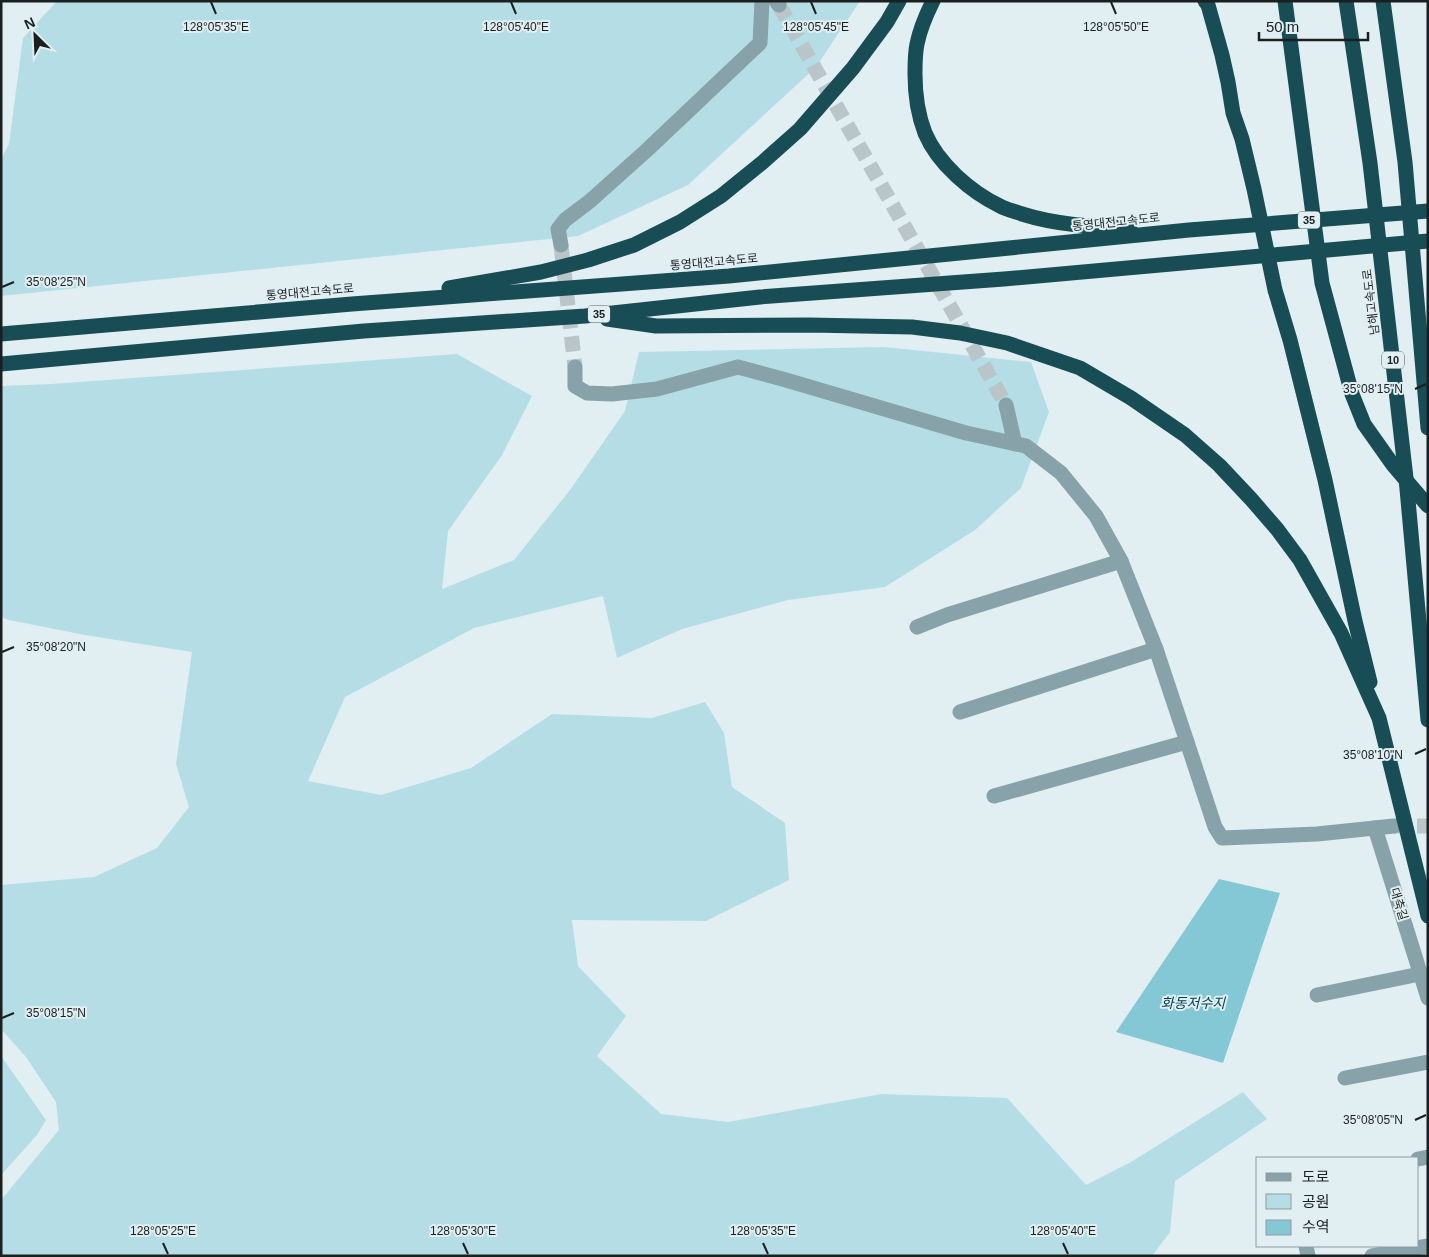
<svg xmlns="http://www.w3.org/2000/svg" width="1429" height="1257" font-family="Arial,'Noto Sans KR',sans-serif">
	<rect width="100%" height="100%" fill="#e1eff2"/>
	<!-- green -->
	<g fill="#b4dde6">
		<path d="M57 1H860L816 67 688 185 578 236 1 296V159L9 144 23 38Z"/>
		<path d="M884 347 1031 362 1049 412 1021 488 975 530 885 587 788 600 682 629 617 658 603 596 474 628 345 697 308 781 381 795 471 768 552 714 652 718 705 702 724 733 732 787 785 823 789 880 706 921 572 920 578 966 626 1016 597 1056 661 1114 728 1122 881 1094 1007 1098 1086 1185 1131 1162 1243 1092 1267 1119 1175 1181 1170 1232 1152 1256H1V1200L59 1130 56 1102 26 1057 1 1029V885L94 877 157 848 189 807 176 764 192 652 85 635 9 620 1 617V386L52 384 457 354 532 396 502 455 448 531 442 589 514 560 570 490 625 411 639 352Z"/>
		<path d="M1 1056 46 1120 37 1135 1 1175Z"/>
	</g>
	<!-- water -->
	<path fill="#85c8d5" d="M1219 879 1280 893 1223 1063 1116 1032Z"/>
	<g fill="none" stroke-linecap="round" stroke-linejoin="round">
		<!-- street-tunnel -->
		<g stroke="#b9c5c8" stroke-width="15" stroke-dasharray="15 8" stroke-linecap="butt">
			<path d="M779 5 1006 405"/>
			<path d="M561 245 575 367"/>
			<path d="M1394 826H1428"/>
		</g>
		<!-- street -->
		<g stroke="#87a2a8" stroke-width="15">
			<path d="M776 1 779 5"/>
			<path d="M561 245 558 229 565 220 590 201 647 150 760 43 762 1"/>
			<path d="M575 367V386L587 393 612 394 657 389 738 367 786 380 966 433 1026 446 1061 473 1096 516 1121 561"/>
			<path d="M1006 405 1015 444"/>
			<path d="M917 627 947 615 1121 561 1156 649 1187 742"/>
			<path d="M960 712 1156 649"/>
			<path d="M994 796 1187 742 1215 827 1222 838 1317 834 1394 826"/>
			<path d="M1375 828 1428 998"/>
			<path d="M1317 995 1420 974"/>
			<path d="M1345 1078 1428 1062"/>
			<path d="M1418 1159 1428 1157"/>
			<path d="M1306 1246 1308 1256"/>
			<path d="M1372 1256 1428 1246"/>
		</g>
		<!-- highway -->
		<g stroke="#194d56" stroke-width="15">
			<path d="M933 1C926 15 920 29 917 44 915 53 915 64 915 74 915 93 918 115 925 133 938 164 971 192 1000 206 1007 210 1015 211 1022 214 1057 225 1094 227 1130 228"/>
			<path d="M1205 1 1208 5 1222 55 1228 82 1233 113 1242 139 1254 189 1275 290 1290 340 1325 480 1355 621 1370 682"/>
			<path d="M1285 1 1322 283 1352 394 1364 424 1393 465 1428 506"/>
			<path d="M1346 1 1370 163 1406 478 1428 720"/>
			<path d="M1383 1 1405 162 1428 428"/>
			<path d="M449 288 541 272 588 260 634 245 680 222 721 196 763 162 800 129 853 68 887 22 899 1"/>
			<path d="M607 319 656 326 809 325 912 327 960 333 1007 343 1080 368 1131 398 1185 435 1219 465 1251 499 1277 529 1300 560 1341 633 1379 718 1428 916"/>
			<path d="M1 334 352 304 729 276 1189 230 1428 211"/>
			<path d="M1 364 364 331 585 316 760 297 1004 279 1428 241"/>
		</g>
	</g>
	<!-- ticks -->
	<path fill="none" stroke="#1a1f20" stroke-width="2" d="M211 2 216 14M511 2 516 14M811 2 816 14M1111 2 1116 14M2 287 14 282M1415 389 1426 384M2 652 14 647M1415 754 1426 749M2 1018 14 1013M1415 1120 1426 1115M163 1243 168 1254M463 1243 468 1254M763 1243 768 1254M1063 1243 1068 1254"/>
	<g text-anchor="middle" stroke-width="4" stroke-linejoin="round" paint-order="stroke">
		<!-- shield labels -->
		<g fill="#e1eff2" stroke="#565d5f" stroke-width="1">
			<rect x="1298" y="211.5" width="22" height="17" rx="4"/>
			<rect x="588" y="305.5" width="22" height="17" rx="4"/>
			<rect x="1382" y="351.5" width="22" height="17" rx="4"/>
		</g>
		<g font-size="11" font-weight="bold" fill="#1a1f20">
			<text x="1309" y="224">35</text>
			<text x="599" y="318">35</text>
			<text x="1393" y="364">10</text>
		</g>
		<!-- street labels -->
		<g font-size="12" fill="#1a1f20" stroke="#e1eff2">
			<text transform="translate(1116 222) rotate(-6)" y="4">통영대전고속도로</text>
			<text transform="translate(714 262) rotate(-5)" y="4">통영대전고속도로</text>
			<text transform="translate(310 292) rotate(-5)" y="4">통영대전고속도로</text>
			<text transform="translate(1371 302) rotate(-97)" y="4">남해고속도로</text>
			<text transform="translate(1399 904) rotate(73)" y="4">대축길</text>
		</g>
		<!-- water labels -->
		<g font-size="14" font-style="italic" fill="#01424c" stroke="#e1eff2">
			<text x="1193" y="1008">화동저수지</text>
		</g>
	</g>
	<g font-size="12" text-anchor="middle" fill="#1a1f20" stroke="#e1eff2" stroke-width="4" stroke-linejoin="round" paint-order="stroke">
		<text x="216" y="31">128°05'35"E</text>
		<text x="1116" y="31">128°05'50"E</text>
		<text x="516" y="31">128°05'40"E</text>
		<text x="816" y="31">128°05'45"E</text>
		<text x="56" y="286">35°08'25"N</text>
		<text x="1373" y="393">35°08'15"N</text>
		<text x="56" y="651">35°08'20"N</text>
		<text x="1373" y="759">35°08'10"N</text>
		<text x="56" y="1017">35°08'15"N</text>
		<text x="1373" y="1124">35°08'05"N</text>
		<text x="163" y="1235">128°05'25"E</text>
		<text x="463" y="1235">128°05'30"E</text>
		<text x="763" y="1235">128°05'35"E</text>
		<text x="1063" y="1235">128°05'40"E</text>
	</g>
	<!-- border -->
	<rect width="1429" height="1257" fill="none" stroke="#1a1f20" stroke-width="5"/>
	<!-- legend -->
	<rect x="1256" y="1157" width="162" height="90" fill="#e1eff2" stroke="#919c9e"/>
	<rect x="1266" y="1173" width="25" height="8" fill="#87a2a8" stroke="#919c9e"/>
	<text x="1302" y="1182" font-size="15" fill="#1a1f20">도로</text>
	<rect x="1266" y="1194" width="25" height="15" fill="#b4dde6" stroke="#919c9e"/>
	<text x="1302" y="1207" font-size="15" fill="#1a1f20">공원</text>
	<rect x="1266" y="1220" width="25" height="15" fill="#85c8d5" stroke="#919c9e"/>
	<text x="1302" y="1232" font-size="15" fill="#1a1f20">수역</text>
	<!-- north arrow -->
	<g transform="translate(35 35) rotate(336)" stroke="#e1eff2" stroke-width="4" paint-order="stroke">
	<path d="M0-4L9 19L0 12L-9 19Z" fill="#1a1f20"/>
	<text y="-8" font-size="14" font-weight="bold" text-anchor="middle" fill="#1a1f20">N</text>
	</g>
	<!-- scale -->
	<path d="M1259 32v8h109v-8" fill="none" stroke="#1a1f20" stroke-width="2.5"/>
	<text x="1266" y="32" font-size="15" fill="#1a1f20" stroke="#e1eff2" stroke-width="4" paint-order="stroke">50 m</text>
</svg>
